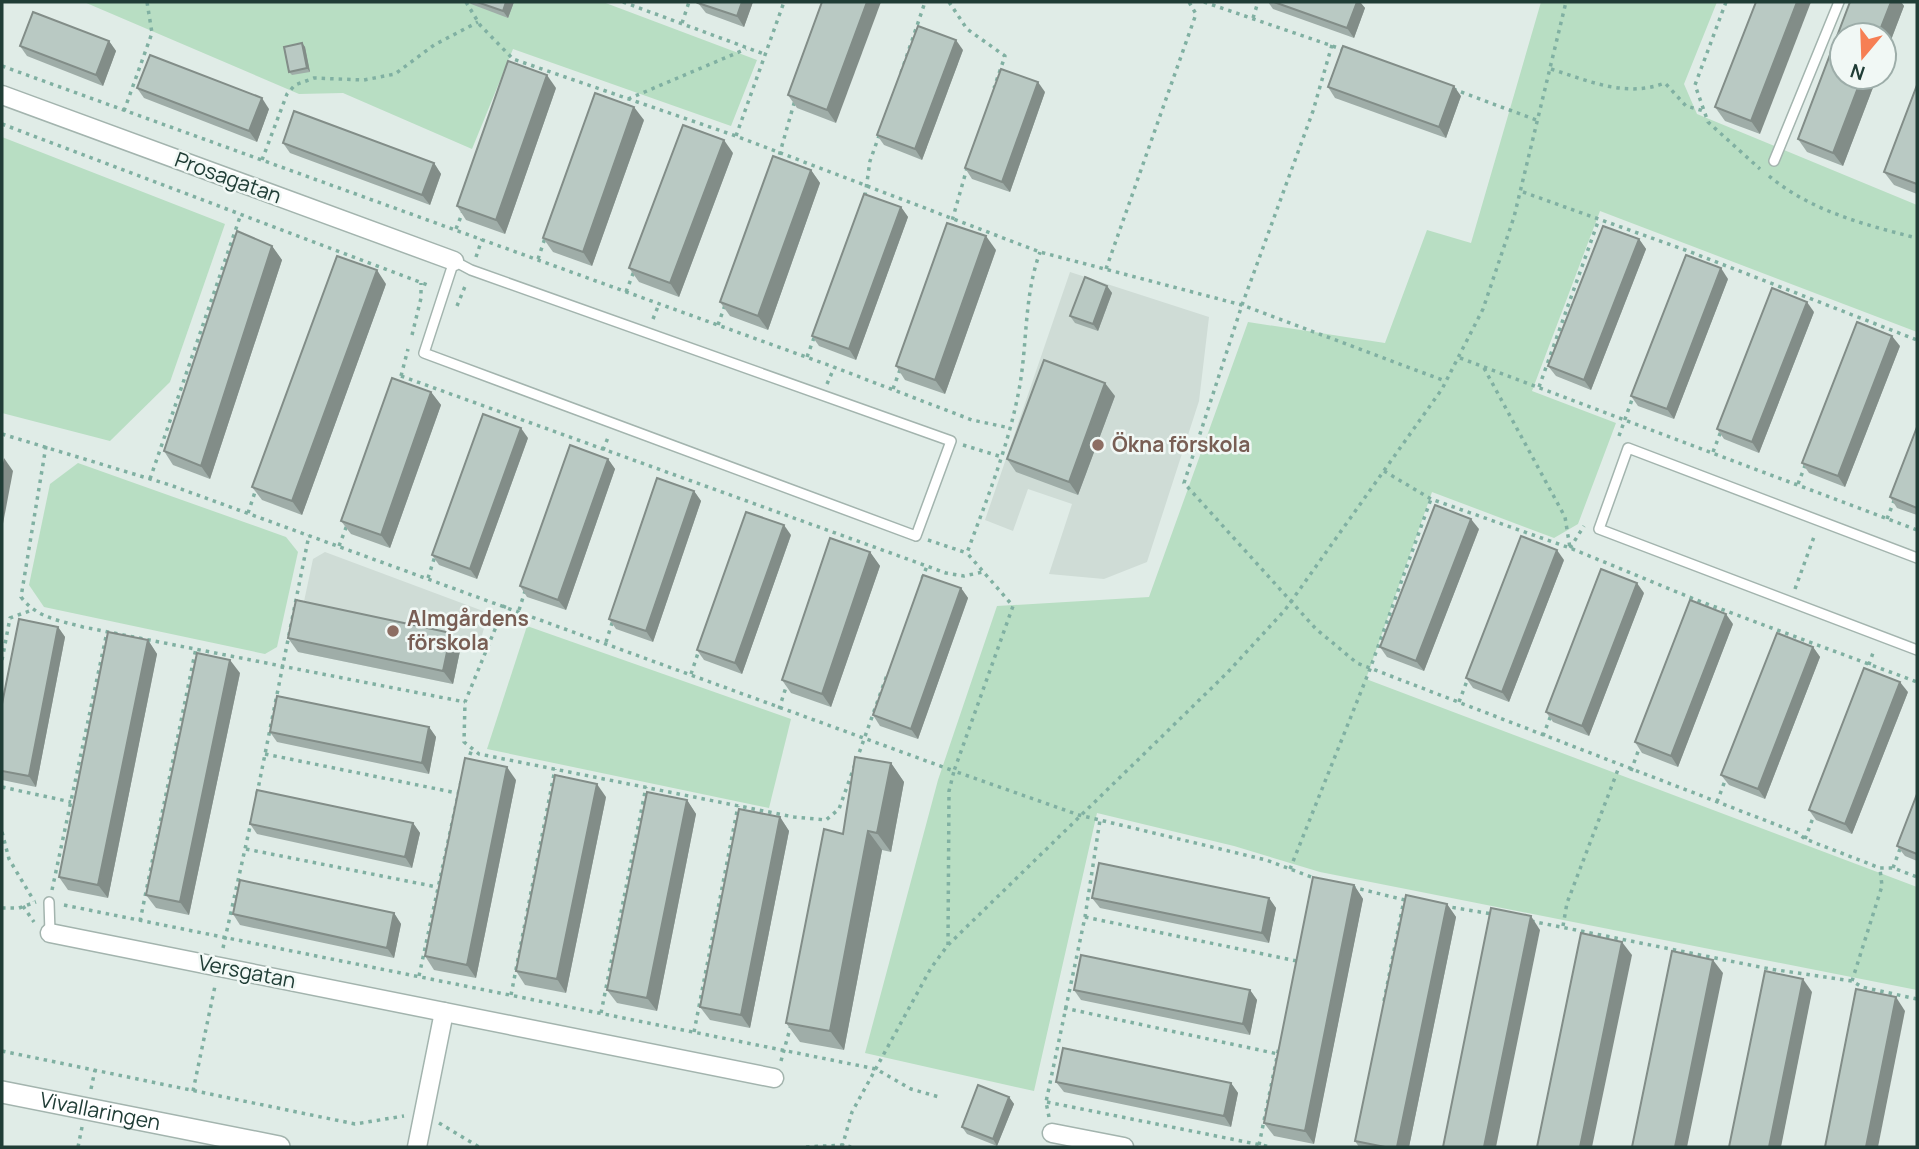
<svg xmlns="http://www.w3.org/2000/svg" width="1919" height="1149" font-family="Manrope,sans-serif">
	<rect width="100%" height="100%" fill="#e0ece7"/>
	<!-- built -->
	<g fill="#cfdcd6">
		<path d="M1070 272 1209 317 1199 401 1147 562 1104 579 1049 574 1072 504 1028 489 1013 531 985 520Z"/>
		<path d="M325 552 483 611 487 617 478 650 461 646 453 684 298 652 306 614 302 611 313 559Z"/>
	</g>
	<!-- green -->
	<g fill="#b8dec3">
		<path d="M84 2H603L757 60 731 126 513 49 472 149 343 93 299 94Z"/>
		<path d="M1541 2H1717L1684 84 1697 114 1917 205V332L1600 211 1532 391 1616 423 1578 524 1554 538 1432 492 1366 679 1917 887V990L1320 872 1234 846 1097 813 1034 1091 865 1053 938 780 997 606 1149 597 1248 322 1385 343 1427 230 1471 243Z"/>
		<path d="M2 137 225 224 170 382 110 441 2 413Z"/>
		<path d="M78 463 286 537 298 552 277 647 265 654 44 607 29 585 50 484Z"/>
		<path d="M527 626 791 719 769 808 487 749Z"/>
	</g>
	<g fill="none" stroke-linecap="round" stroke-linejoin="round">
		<defs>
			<g id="service">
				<path d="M1774 161 1839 2"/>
				<path d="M454 261 471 270 951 441 916 536 424 353Z"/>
				<path d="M1917 558 1628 448 1599 529 1917 650"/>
				<path d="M49 902 50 933"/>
			</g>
			<g id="minor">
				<path d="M2 95 454 261"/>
				<path d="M50 933 774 1078"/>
				<path d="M1052 1133 1124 1147"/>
				<path d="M417 1147 444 1012"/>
			</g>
			<g id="tertiary">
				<path id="s1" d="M2 1092 279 1147"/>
			</g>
		</defs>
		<!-- service casing -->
		<use href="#service" stroke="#a3b4ae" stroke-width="12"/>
		<!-- minor casing -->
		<use href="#minor" stroke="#a3b4ae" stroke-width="21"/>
		<!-- tertiary casing -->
		<use href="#tertiary" stroke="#a3b4ae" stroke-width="24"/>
		<!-- path -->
		<g stroke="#80b0a2" stroke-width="3.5" stroke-dasharray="3.5 5" stroke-linecap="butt">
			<path d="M466 2 480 25 513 59 736 136 1040 252 1242 305 1445 381"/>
			<path d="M623 2 764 54"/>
			<path d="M949 2 967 29 1005 56 994 88"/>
			<path d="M1204 2 1347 51"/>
			<path d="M1726 2 1695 85 1708 122 1760 169"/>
			<path d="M1253 18 1258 2"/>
			<path d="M682 23 689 2"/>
			<path d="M1332 45 1313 111 1242 305 1184 483 1316 629 1357 663 1798 833 1805 839 1880 868H1893L1917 877"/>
			<path d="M2 66 831 366 972 420 1010 428"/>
			<path d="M1551 69C1589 81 1626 98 1665 83L1686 106 1704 111"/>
			<path d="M901 73 925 2"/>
			<path d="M1453 89 1539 121"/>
			<path d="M628 99 746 49"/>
			<path d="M124 111 152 33 147 2"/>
			<path d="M2 124 430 286"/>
			<path d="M736 136 784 2"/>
			<path d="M262 160 287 94 295 85 314 78 364 80 395 74 434 45 478 22"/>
			<path d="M777 163 795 100"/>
			<path d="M1769 176C1811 211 1865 225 1917 238"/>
			<path d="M1523 192 1688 251 1917 340"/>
			<path d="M865 196 870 161 880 133"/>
			<path d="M950 228 967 168"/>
			<path d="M456 229 463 211"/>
			<path d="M476 257 482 239"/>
			<path d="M538 259 545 238"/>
			<path d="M1106 269 1196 14 1189 2"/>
			<path d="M626 292 634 271"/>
			<path d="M457 306 466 284"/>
			<path d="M653 319 659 304"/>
			<path d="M718 325 725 305"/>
			<path d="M412 335 421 298V283"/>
			<path d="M807 357 815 335"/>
			<path d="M1460 358 1917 530"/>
			<path d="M1484 368 1565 517 1570 548"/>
			<path d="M401 376 946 573 964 576 983 572"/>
			<path d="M401 376 408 349"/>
			<path d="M827 384 834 368"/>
			<path d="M1539 387 1599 219"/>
			<path d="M893 389 901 367"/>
			<path d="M2 434 170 485 954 771 1013 606 967 553C986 501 1007 450 1018 395 1028 347 1023 299 1040 252"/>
			<path d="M1619 436 1634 394"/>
			<path d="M963 445 1002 457"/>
			<path d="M46 446 21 597C37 618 58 620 83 627L465 702"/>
			<path d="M603 450 609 435"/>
			<path d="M1713 452 1721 431"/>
			<path d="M1384 471 1431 499 1570 548 1694 599 1917 682"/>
			<path d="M150 479 241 214"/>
			<path d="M1798 484 1806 463"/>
			<path d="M248 513 256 489"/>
			<path d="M1887 519 1895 498"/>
			<path d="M928 540 967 553"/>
			<path d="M339 546 347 525"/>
			<path d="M1570 548 1584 526"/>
			<path d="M428 578 435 556"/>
			<path d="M922 579 927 566"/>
			<path d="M1795 589 1815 534"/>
			<path d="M505 605 465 702 464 742 479 754 794 817 826 820 839 809 887 675"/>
			<path d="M519 610 526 588"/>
			<path d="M606 642 613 620"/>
			<path d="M2 660 10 618 32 610"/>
			<path d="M1866 673 1874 650"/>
			<path d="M691 674 699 650"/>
			<path d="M1459 702 1468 678"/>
			<path d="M779 709 787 684"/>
			<path d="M1543 736 1551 715"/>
			<path d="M265 754 457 793"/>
			<path d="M467 763 472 749"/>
			<path d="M1631 771 1640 746"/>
			<path d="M2 787 71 802"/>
			<path d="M257 794 309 535"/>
			<path d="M1717 802 1726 778"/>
			<path d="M2 832 9 859 34 901"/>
			<path d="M1805 839 1814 815"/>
			<path d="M246 849 437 887"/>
			<path d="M1893 868 1901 846"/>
			<path d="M1290 869 1370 669 1431 499"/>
			<path d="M1352 887 1409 901"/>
			<path d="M52 890 107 632"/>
			<path d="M64 905 876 1069 911 1089 939 1097"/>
			<path d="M23 906 34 922"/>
			<path d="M1444 906 1492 914"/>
			<path d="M2 908H19L36 902"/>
			<path d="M1085 917 1297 961"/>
			<path d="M140 921 196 648"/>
			<path d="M1531 921 1770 969 1852 981 1862 987 1917 999"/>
			<path d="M1563 926 1567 903 1619 767"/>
			<path d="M948 945 949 791 954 771 1079 815 1266 860 1317 879"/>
			<path d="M223 948 251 822"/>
			<path d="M419 976 462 777"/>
			<path d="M1852 981 1882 886 1880 869"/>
			<path d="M511 995 555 769"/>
			<path d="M1384 1001 1404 900"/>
			<path d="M1064 1008 1278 1054"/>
			<path d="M601 1013 646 787"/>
			<path d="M694 1032 738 806"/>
			<path d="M2 1051 355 1124 404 1116"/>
			<path d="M781 1061 791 1025"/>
			<path d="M91 1089 95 1070"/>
			<path d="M193 1091 215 986"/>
			<path d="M1047 1102 1271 1147"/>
			<path d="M1049 1117 1046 1102 1085 917 1100 820"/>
			<path d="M439 1123 479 1147"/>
			<path d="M1259 1145 1279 1047"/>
			<path d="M78 1147 82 1127"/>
			<path d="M806 1147 843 1145 851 1147"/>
			<path d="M842 1147 852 1112 931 968 948 945 1227 673 1285 610 1442 389 1483 309 1514 217 1566 2"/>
		</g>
		<!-- service -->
		<use href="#service" stroke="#fff" stroke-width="9"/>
		<!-- minor -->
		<use href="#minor" stroke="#fff" stroke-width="18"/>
		<!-- tertiary -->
		<use href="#tertiary" stroke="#fff" stroke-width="21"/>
	</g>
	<!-- wall -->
	<g fill="#9fada8">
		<path d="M469 2H514L508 18 471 4Z"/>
		<path d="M699 2H753L744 27 706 13 698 3Z"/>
		<path d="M822 2 836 123 797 108 788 95Z"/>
		<path d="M1268 2H1360L1365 8 1354 38 1273 9Z"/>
		<path d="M1756 2 1760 134 1725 121 1715 107Z"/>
		<path d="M1850 2H1901L1904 6 1843 166 1807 152 1798 139Z"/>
		<path d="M109 41 116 51 103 86 27 56 20 46Z"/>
		<path d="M302 43 305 47 310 72 292 75 289 72Z"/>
		<path d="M963 50 922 160 884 145 877 135Z"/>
		<path d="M1917 85V194L1894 185 1884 172Z"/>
		<path d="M1328 87 1461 96 1446 138 1335 98Z"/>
		<path d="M137 88 269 109 257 142 144 98Z"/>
		<path d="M556 88 505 234 466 220 457 206Z"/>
		<path d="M1045 92 1010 192 972 179 965 168Z"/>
		<path d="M644 120 592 266 553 252 543 238Z"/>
		<path d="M283 143 434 163 441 174 430 205 290 153Z"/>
		<path d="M733 153 679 297 639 282 629 268Z"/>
		<path d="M811 170 820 183 768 330 730 316 720 302Z"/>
		<path d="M901 207 908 217 856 360 819 346 812 336Z"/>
		<path d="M1639 239 1646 249 1591 390 1556 376 1548 366Z"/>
		<path d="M272 246 282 260 210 479 173 465 164 451Z"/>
		<path d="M996 250 945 394 905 380 896 366Z"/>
		<path d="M1728 279 1674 419 1638 406 1631 396Z"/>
		<path d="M386 284 302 515 262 500 252 487Z"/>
		<path d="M1107 286 1112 293 1098 331 1075 323 1070 316Z"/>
		<path d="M1814 312 1759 453 1724 439 1717 429Z"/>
		<path d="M1900 346 1845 487 1809 473 1802 463Z"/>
		<path d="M431 392 441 405 390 548 351 534 341 521Z"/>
		<path d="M1115 396 1078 495 1016 472 1007 459Z"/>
		<path d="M1917 427V515L1897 508 1890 497Z"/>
		<path d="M528 438 477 579 439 565 432 555Z"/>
		<path d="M608 459 615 469 566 610 527 597 520 586Z"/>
		<path d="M694 491 701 501 653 642 616 629 609 619Z"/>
		<path d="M1479 529 1424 671 1387 657 1380 647Z"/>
		<path d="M791 535 742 674 704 660 697 650Z"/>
		<path d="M870 552 880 566 831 707 791 693 782 680Z"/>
		<path d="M1564 560 1509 702 1473 688 1466 678Z"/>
		<path d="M961 588 968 598 918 739 880 726 873 715Z"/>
		<path d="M1644 593 1589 736 1553 722 1546 712Z"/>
		<path d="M1733 624 1678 767 1642 753 1635 742Z"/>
		<path d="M58 627 65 637 36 787 2 780V704Z"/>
		<path d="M451 633 461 646 453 684 298 652 288 638Z"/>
		<path d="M148 640 157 654 108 898 68 890 59 877Z"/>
		<path d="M1813 647 1820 657 1765 799 1729 785 1721 775Z"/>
		<path d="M240 673 189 915 156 908 146 895Z"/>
		<path d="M1908 692 1852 834 1816 820 1809 810Z"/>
		<path d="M429 727 436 737 429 774 277 742 270 732Z"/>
		<path d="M891 763 904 782 891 852 882 850 844 1050 800 1042 786 1023 843 834Z"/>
		<path d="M516 780 476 978 434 970 425 956Z"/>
		<path d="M1917 794V861L1905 856 1897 846Z"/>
		<path d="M606 797 566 993 525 985 516 971Z"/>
		<path d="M687 800 696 814 657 1011 617 1003 607 990Z"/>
		<path d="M780 817 789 831 750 1028 710 1020 700 1007Z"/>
		<path d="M413 823 420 833 412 868 257 834 250 824Z"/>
		<path d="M1354 885 1363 899 1314 1144 1274 1136 1264 1123Z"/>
		<path d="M1092 898H1269L1276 908 1269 943 1100 908Z"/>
		<path d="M1447 904 1456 917 1409 1147H1359L1355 1141Z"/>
		<path d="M394 913 401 924 394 958 240 925 233 914Z"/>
		<path d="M1074 990H1250L1257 1000 1250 1035 1081 1000Z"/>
		<path d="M1056 1082 1231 1083 1238 1093 1231 1127 1064 1092Z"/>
		<path d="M1009 1097 1014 1104 997 1146 967 1134 962 1127Z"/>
	</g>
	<!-- shaded-wall -->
	<g fill="#828d88">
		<path d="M506 2H514L508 18 503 11Z"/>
		<path d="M742 2H753L744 27 737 16Z"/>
		<path d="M867 2H881L836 123 827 110Z"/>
		<path d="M1357 2H1360L1365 8 1354 38 1347 28Z"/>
		<path d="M1797 2H1811L1760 134 1751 121Z"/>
		<path d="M1891 2H1901L1904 6 1884 58V35H1878Z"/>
		<path d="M956 40 963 50 922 160 915 149Z"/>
		<path d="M109 41 116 51 103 86 96 75Z"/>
		<path d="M302 43 305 47 310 72 307 68Z"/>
		<path d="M547 75 556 88 505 234 496 220Z"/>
		<path d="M1862 77H1877L1843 166 1833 153Z"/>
		<path d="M1038 82 1045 92 1010 192 1002 182Z"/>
		<path d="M1454 86 1461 96 1446 138 1439 127Z"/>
		<path d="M262 98 269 109 257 142 249 131Z"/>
		<path d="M634 107 644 120 592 266 583 252Z"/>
		<path d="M724 140 733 153 679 297 670 283Z"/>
		<path d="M434 163 441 174 430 205 422 195Z"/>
		<path d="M811 170 820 183 768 330 758 316Z"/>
		<path d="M901 207 908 217 856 360 849 349Z"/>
		<path d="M986 236 996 250 945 394 935 380Z"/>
		<path d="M1639 239 1646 249 1591 390 1584 380Z"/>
		<path d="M272 246 282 260 210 479 201 466Z"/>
		<path d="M1721 268 1728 279 1674 419 1667 409Z"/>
		<path d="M377 270 386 284 302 515 292 501Z"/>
		<path d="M1107 286 1112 293 1098 331 1093 324Z"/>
		<path d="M1807 302 1814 312 1759 453 1752 442Z"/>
		<path d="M1892 336 1900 346 1845 487 1838 476Z"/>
		<path d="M1105 383 1115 396 1078 495 1069 482Z"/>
		<path d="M431 392 441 405 390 548 381 535Z"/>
		<path d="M521 428 528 438 477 579 470 569Z"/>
		<path d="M4 458 13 471 2 529V468Z"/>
		<path d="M608 459 615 469 566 610 558 600Z"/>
		<path d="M694 491 701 501 653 642 646 631Z"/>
		<path d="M1471 519 1479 529 1424 671 1416 661Z"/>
		<path d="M784 525 791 535 742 674 735 663Z"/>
		<path d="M1557 550 1564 560 1509 702 1502 692Z"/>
		<path d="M870 552 880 566 831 707 822 694Z"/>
		<path d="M1637 583 1644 593 1589 736 1582 726Z"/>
		<path d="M961 588 968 598 918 739 911 729Z"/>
		<path d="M1726 614 1733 624 1678 767 1671 756Z"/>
		<path d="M58 627 65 637 36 787 29 776Z"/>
		<path d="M451 633 461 646 453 684 443 671Z"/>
		<path d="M148 640 157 654 108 898 98 885Z"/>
		<path d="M1813 647 1820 657 1765 799 1758 789Z"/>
		<path d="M230 660 240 673 189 915 180 902Z"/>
		<path d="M1900 682 1908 692 1852 834 1845 824Z"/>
		<path d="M429 727 436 737 429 774 422 763Z"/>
		<path d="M891 763 904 782 891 852 877 833Z"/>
		<path d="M507 767 516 780 476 978 467 965Z"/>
		<path d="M597 784 606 797 566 993 557 979Z"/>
		<path d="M687 800 696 814 657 1011 647 998Z"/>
		<path d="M780 817 789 831 750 1028 741 1015Z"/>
		<path d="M413 823 420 833 412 868 405 857Z"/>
		<path d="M868 831 882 850 844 1050 830 1031Z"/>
		<path d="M1354 885 1363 899 1314 1144 1305 1131Z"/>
		<path d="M1269 898 1276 908 1269 943 1262 933Z"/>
		<path d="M1447 904 1456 917 1409 1147H1397Z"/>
		<path d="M394 913 401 924 394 958 387 948Z"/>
		<path d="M1531 916 1540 930 1496 1147H1484Z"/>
		<path d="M1622 942 1632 955 1592 1147H1580Z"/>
		<path d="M1713 960 1723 973 1687 1147H1675Z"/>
		<path d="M1803 979 1812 992 1781 1147H1769Z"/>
		<path d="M1250 990 1257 1000 1250 1035 1243 1024Z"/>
		<path d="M1896 997 1905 1011 1878 1147H1866Z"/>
		<path d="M1231 1083 1238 1093 1231 1127 1224 1116Z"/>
		<path d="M1009 1097 1014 1104 997 1146 993 1139Z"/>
	</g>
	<!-- building -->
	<g fill="#b9c9c3" stroke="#828d88" stroke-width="2">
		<path d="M477 2H506L503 11Z"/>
		<path d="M699 2H742L737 16 698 3Z"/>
		<path d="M822 2H867L827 110 788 95Z"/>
		<path d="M1274 2H1357L1347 28Z"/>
		<path d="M1756 2H1797L1751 121 1715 107Z"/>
		<path d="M1850 2H1891L1878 35H1842V77H1862L1833 153 1798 139Z"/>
		<path d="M33 12 109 41 96 75 20 46Z"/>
		<path d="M918 26 956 40 915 149 877 135Z"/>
		<path d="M302 43 307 68 289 72 284 47Z"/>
		<path d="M1343 46 1454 86 1439 127 1328 87Z"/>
		<path d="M150 55 262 98 249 131 137 88Z"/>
		<path d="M508 61 547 75 496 220 457 206Z"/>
		<path d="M1001 69 1038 82 1002 182 965 168Z"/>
		<path d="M1917 85V184L1884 172Z"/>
		<path d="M595 93 634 107 583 252 543 238Z"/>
		<path d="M294 111 434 163 422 195 283 143Z"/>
		<path d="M683 125 724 140 670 283 629 268Z"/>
		<path d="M773 156 811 170 758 316 720 302Z"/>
		<path d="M864 194 901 207 849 349 812 336Z"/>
		<path d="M947 223 986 236 935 380 896 366Z"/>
		<path d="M1603 226 1639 239 1584 380 1548 366Z"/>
		<path d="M237 231 272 246 201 466 164 451Z"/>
		<path d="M1686 255 1721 268 1667 409 1631 396Z"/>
		<path d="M337 256 377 270 292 501 252 487Z"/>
		<path d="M1085 277 1107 286 1093 324 1070 316Z"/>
		<path d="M1772 288 1807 302 1752 442 1717 429Z"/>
		<path d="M1857 322 1892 336 1838 476 1802 463Z"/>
		<path d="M1044 360 1105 383 1069 482 1007 459Z"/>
		<path d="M392 378 431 392 381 535 341 521Z"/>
		<path d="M483 414 521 428 470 569 432 555Z"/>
		<path d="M1917 427V508L1890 497Z"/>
		<path d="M570 445 608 459 558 600 520 586Z"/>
		<path d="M657 478 694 491 646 631 609 619Z"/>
		<path d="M1435 505 1471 519 1416 661 1380 647Z"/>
		<path d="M746 512 784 525 735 663 697 650Z"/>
		<path d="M1521 536 1557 550 1502 692 1466 678Z"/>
		<path d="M830 538 870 552 822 694 782 680Z"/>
		<path d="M1601 569 1637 583 1582 726 1546 712Z"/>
		<path d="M923 575 961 588 911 729 873 715Z"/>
		<path d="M296 600 451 633 443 671 288 638Z"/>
		<path d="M1690 600 1726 614 1671 756 1635 742Z"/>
		<path d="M19 619 58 627 29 776 2 771V704Z"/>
		<path d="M108 632 148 640 98 885 59 877Z"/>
		<path d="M1777 633 1813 647 1758 789 1721 775Z"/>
		<path d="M197 653 230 660 180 902 146 895Z"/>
		<path d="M1864 668 1900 682 1845 824 1809 810Z"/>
		<path d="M277 696 429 727 422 763 270 732Z"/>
		<path d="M855 757 891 763 877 833 868 831 830 1031 786 1023 824 829 843 834Z"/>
		<path d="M465 758 507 767 467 965 425 956Z"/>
		<path d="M555 775 597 784 557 979 516 971Z"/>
		<path d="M257 790 413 823 405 857 250 824Z"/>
		<path d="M647 792 687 800 647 998 607 990Z"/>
		<path d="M1917 794V854L1897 846Z"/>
		<path d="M739 809 780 817 741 1015 700 1007Z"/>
		<path d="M1099 863 1269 898 1262 933 1092 898Z"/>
		<path d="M1313 877 1354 885 1305 1131 1264 1123Z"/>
		<path d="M240 880 394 913 387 948 233 914Z"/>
		<path d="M1406 895 1447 904 1397 1147H1385L1355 1141Z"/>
		<path d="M1491 908 1531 916 1484 1147H1443Z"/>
		<path d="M1581 933 1622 942 1580 1147H1537Z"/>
		<path d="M1672 951 1713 960 1675 1147H1632Z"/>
		<path d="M1081 955 1250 990 1243 1024 1074 990Z"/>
		<path d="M1765 971 1803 979 1769 1147H1729Z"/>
		<path d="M1856 989 1896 997 1866 1147H1825Z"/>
		<path d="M1063 1048 1231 1083 1224 1116 1056 1082Z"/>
		<path d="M978 1085 1009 1097 993 1139 962 1127Z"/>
	</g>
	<!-- markers -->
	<g fill="#8d6e63" stroke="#f1f8f5" stroke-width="2.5">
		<circle cx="1098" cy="445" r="7"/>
		<circle cx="393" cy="631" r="7"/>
	</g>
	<g text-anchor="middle" stroke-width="5" stroke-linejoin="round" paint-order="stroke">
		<!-- street labels -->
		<g font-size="21" fill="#203d36" stroke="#f1f8f5">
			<text transform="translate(228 178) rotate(20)" y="7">Prosagatan</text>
			<text transform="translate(247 972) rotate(11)" y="7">Versgatan</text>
			<text dy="7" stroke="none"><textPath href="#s1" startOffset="100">Vivallaringen</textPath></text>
		</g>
		<!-- education labels -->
		<g font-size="21" font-weight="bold" fill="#785e54" stroke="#f1f8f5" text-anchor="start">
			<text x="1112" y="452">Ökna förskola</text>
			<text x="407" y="626">Almgårdens<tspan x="407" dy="24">förskola</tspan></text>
		</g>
	</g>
	<!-- border -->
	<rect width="1919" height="1149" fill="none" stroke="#203d36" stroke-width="7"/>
	<!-- north arrow -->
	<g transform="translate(1863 56) rotate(199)"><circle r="33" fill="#f1f8f5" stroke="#9dada9" stroke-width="2"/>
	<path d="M0-5L12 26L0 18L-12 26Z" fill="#f67f54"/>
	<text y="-10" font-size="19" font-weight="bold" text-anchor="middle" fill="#203d36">N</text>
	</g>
</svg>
